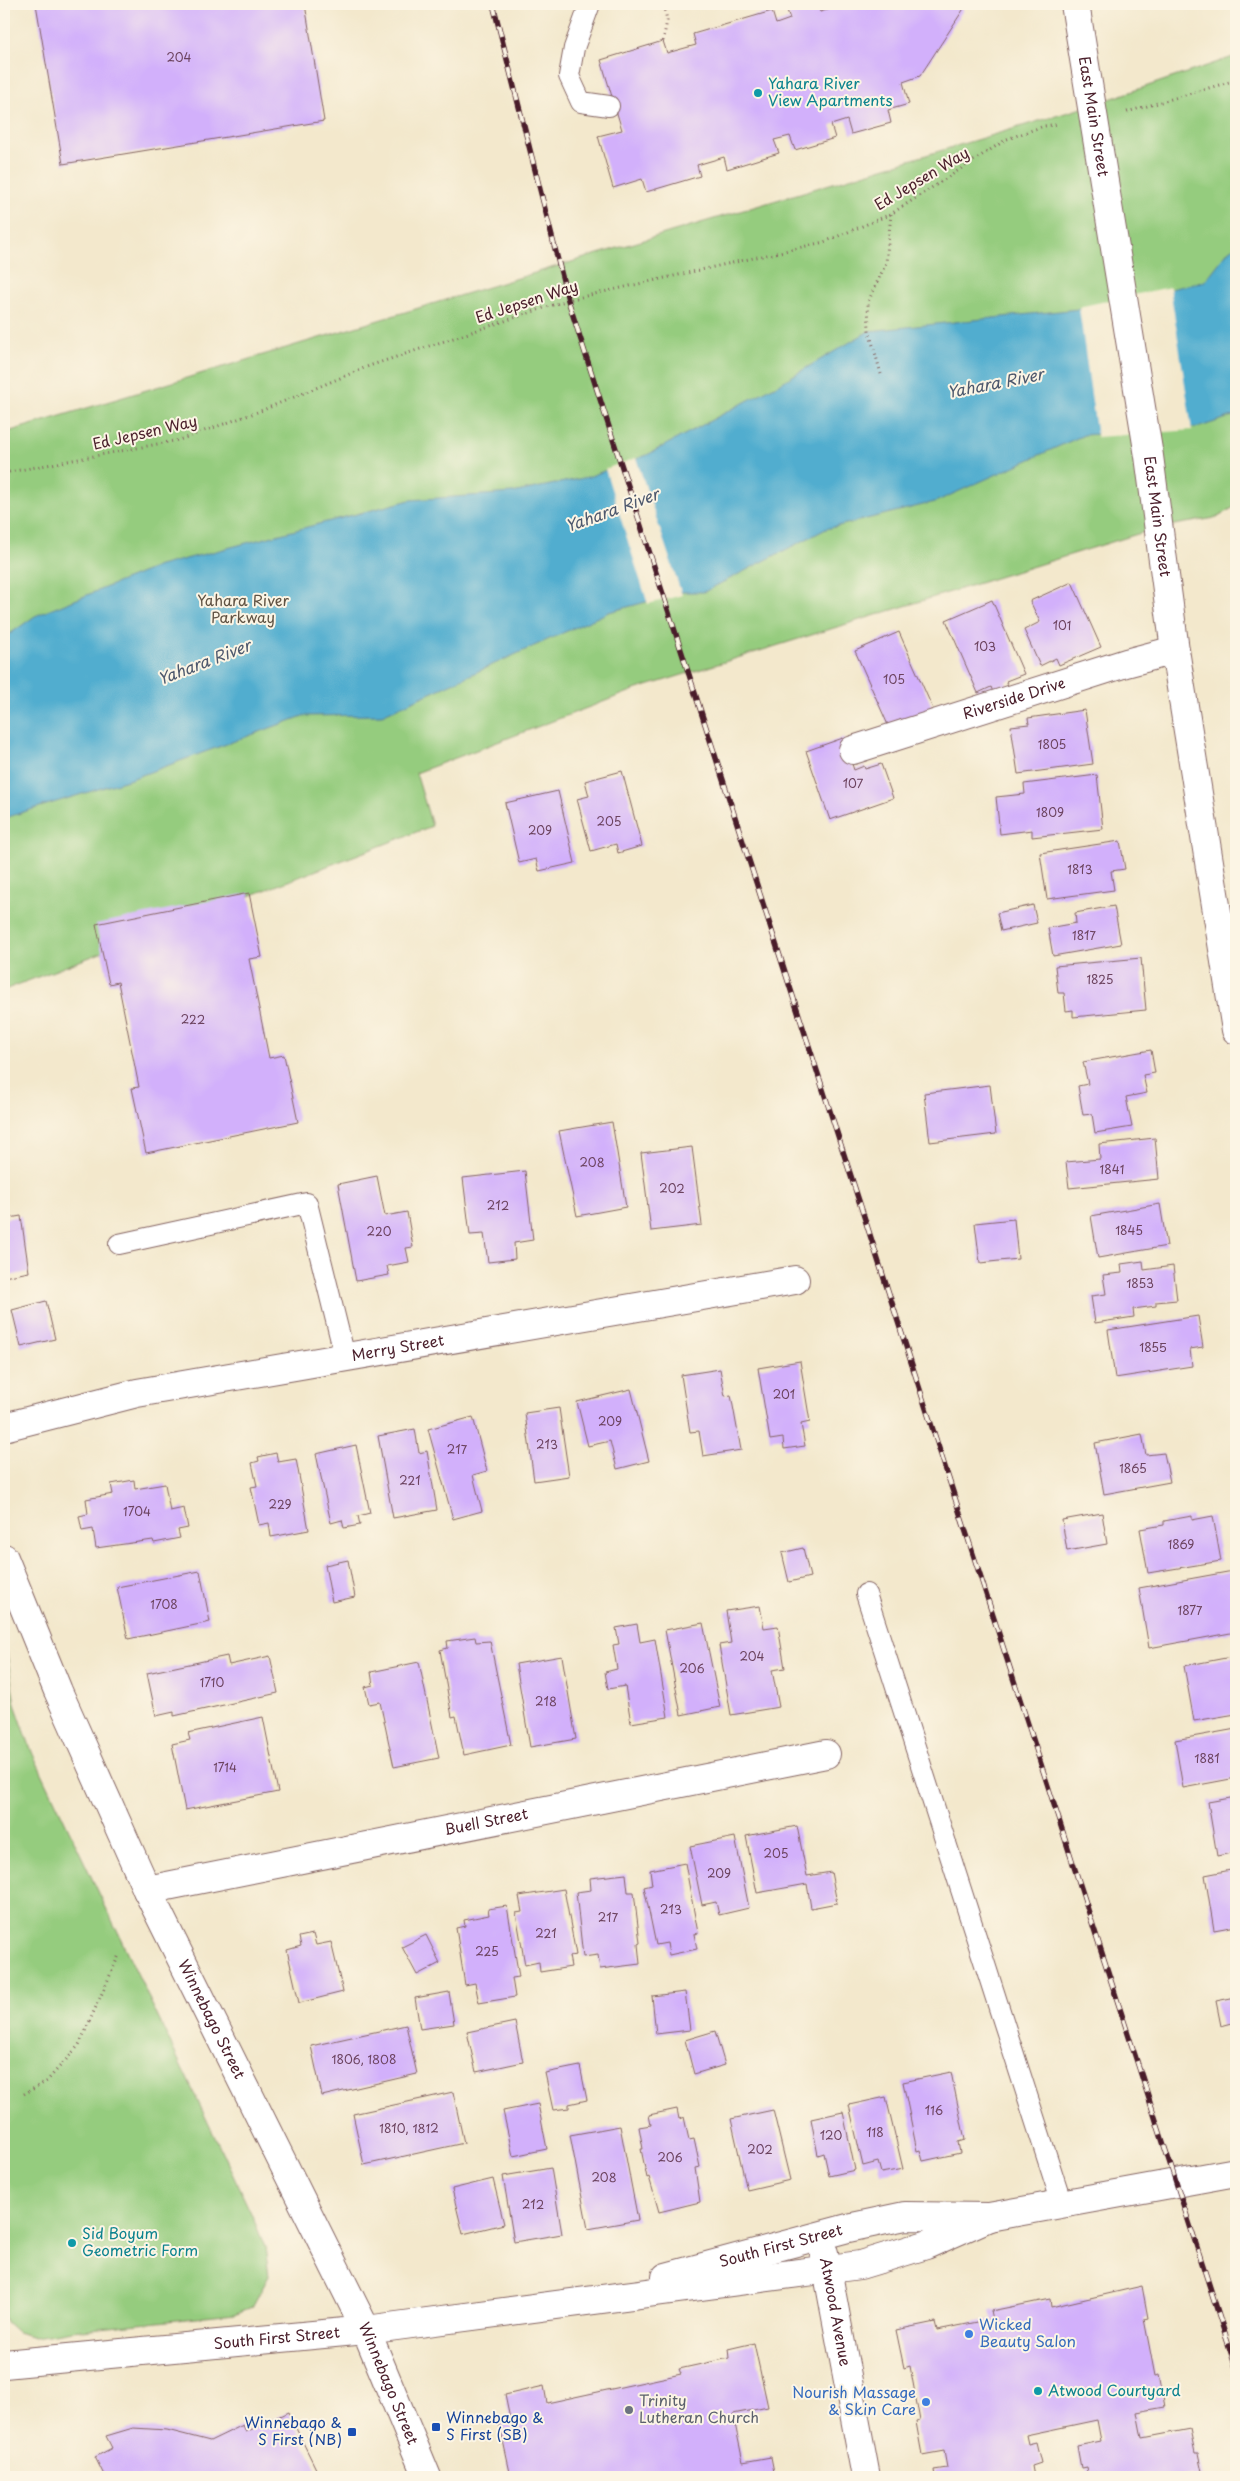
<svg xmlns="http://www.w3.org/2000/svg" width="1240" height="2481" font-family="'Playpen Sans',sans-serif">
	<rect width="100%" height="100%" fill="#fcf5e5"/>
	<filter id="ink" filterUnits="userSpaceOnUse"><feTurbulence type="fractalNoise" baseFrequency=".02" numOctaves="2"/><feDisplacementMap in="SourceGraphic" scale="10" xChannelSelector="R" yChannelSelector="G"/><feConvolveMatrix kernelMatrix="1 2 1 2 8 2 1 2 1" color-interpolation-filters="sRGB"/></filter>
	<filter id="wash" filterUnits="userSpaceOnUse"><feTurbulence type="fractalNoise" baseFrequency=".0096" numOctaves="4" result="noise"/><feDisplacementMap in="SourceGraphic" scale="20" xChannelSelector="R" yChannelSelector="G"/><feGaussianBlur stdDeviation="1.12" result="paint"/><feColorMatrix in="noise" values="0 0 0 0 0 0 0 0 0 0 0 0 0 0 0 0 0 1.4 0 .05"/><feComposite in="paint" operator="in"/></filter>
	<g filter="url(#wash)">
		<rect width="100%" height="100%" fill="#f3e8cc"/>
		<!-- green -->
		<g fill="#95cc7e" stroke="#707654">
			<path d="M1236 56V506L1215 518 1157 528 637 689 416 773 432 826 4 990V433L1092 105Z"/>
			<path d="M4 1635 15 1704 32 1752 251 2213 265 2247 269 2276 252 2307 234 2314 72 2331 35 2337 17 2332 6 2322 4 2315Z"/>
		</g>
		<!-- water -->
		<path fill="#51adcf" stroke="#4e667d" d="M1236 246V415L1200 427 1084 435 935 502 826 529 704 592H683L609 612 382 715 303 716 131 779 4 818V638L35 616 159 566 410 500 512 493 588 477 647 455 784 381 869 331 1088 308 1205 281 1229 250Z"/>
		<!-- pier -->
		<g fill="#f3e8cc">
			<path d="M1170 287 1192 430 1097 437 1079 307Z"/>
			<path d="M636 458 682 595 648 604 605 469Z"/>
		</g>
		<g id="blocks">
			<!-- building -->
			<g fill="#d2b0fb">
				<path d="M36 4H305L324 121 63 164Z"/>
				<path d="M798 4H817L820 12 834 8 833 4H962L963 10 920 76 903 82 909 104 888 110 891 123 851 134 847 120 831 125 835 138 795 150 790 136 774 140 779 153 727 169 724 157 697 165 700 176 646 192 642 179 613 188 598 136 622 130 601 60 663 41 667 53 696 45 693 34 772 11 776 24 790 19 786 7Z"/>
				<path d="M1072 582 1101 647 1059 665 1056 658 1040 666 1024 630 1040 622 1030 601Z"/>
				<path d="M992 600 1024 674 1006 681 1010 690 995 697 991 687 978 693 946 620Z"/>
				<path d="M899 632 933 709 918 716 906 730 902 719 888 725 855 651Z"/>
				<path d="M1085 710 1093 764 1018 774 1011 726 1029 724 1028 718Z"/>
				<path d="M843 738 854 770 864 766 865 769 881 764 893 798 830 820 806 751Z"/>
				<path d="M622 771 642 846 618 853 616 844 591 851 577 799 589 796 585 781Z"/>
				<path d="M1097 775 1103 829 1032 837V830L1000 834 996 797 1025 794 1024 784Z"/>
				<path d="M558 791 575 863 539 871 536 859 519 863 505 803Z"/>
				<path d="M1120 841 1125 869 1111 871 1114 890 1047 899 1040 853Z"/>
				<path d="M249 893 262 957 249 959 269 1058 284 1055 298 1122 146 1153 132 1088 139 1087 118 982 109 984 96 924Z"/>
				<path d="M1033 905 1037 923 1001 931 997 913Z"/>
				<path d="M1114 906 1121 944 1053 956 1048 928 1076 923 1075 913Z"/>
				<path d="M1141 958 1146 1010 1073 1017V1010L1066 1011 1064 993H1058L1055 966Z"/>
				<path d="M1151 1050 1155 1073 1143 1075 1147 1093 1126 1097 1132 1127 1095 1133 1092 1114 1083 1115 1078 1086 1088 1084 1083 1062Z"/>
				<path d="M990 1085 996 1134 930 1142 924 1093Z"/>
				<path d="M612 1122 626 1207 577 1216 559 1131Z"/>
				<path d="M1155 1138 1159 1179 1069 1188 1066 1162 1100 1159 1099 1144Z"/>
				<path d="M692 1147 702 1225 651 1231 641 1153Z"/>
				<path d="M525 1171 533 1240 514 1243 515 1259 488 1262 484 1234 470 1235 463 1178Z"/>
				<path d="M377 1176 385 1216 407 1212 413 1247 406 1248 409 1262 387 1266 389 1275 356 1281 338 1184Z"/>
				<path d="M1160 1204 1167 1246 1098 1258 1091 1216Z"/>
				<path d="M21 1216 29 1272 4 1277V1219Z"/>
				<path d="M1014 1219 1018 1259 980 1263 975 1223Z"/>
				<path d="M1143 1261 1144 1270 1173 1266 1177 1300 1156 1302V1306L1133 1309 1134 1317 1095 1323 1091 1296 1106 1294 1103 1275 1122 1273 1121 1264Z"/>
				<path d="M46 1301 55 1339 21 1347 12 1310Z"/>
				<path d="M1198 1316 1203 1347 1190 1349 1192 1366 1115 1378 1108 1330Z"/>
				<path d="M800 1361 810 1422 801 1424 805 1446 784 1449 783 1438 770 1440 758 1368Z"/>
				<path d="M720 1369 725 1396 731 1395 741 1450 703 1456 699 1431 690 1432 681 1375Z"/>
				<path d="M631 1389 649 1461 617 1469 610 1441 588 1446 577 1402Z"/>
				<path d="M559 1408 569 1476 534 1481 525 1413Z"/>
				<path d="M473 1417 487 1471 473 1475 482 1511 453 1519 428 1429Z"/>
				<path d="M415 1429 419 1453 427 1451 437 1510 393 1518 378 1436Z"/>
				<path d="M1142 1434 1146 1455 1164 1453 1170 1482 1104 1494 1095 1443Z"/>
				<path d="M356 1445 370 1513 358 1516 360 1525 344 1528 342 1520 331 1523 316 1454Z"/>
				<path d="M276 1453 278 1462 296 1459 309 1530 271 1537 269 1523 259 1525 251 1487 257 1486 252 1463 259 1461 258 1457Z"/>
				<path d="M134 1480 135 1489 165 1484 170 1511 184 1508 188 1528 178 1530 180 1538 154 1543 153 1540 96 1548 93 1529 82 1531 79 1516 88 1514 86 1499 113 1494 111 1484Z"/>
				<path d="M1102 1513 1107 1544 1067 1551 1062 1520Z"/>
				<path d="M1192 1516V1520L1213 1516 1221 1561 1148 1573 1140 1529 1164 1525V1521Z"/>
				<path d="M803 1548 810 1577 789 1582 782 1553Z"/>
				<path d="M348 1560 355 1597 332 1602 325 1565Z"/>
				<path d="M200 1571 210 1622 128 1639 117 1587Z"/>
				<path d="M1233 1571 1236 1591V1632L1149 1648 1139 1588Z"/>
				<path d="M760 1606 764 1628 778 1626 785 1668 772 1670 779 1707 731 1715 719 1645 731 1643 726 1611Z"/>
				<path d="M703 1623 720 1707 681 1715 665 1630Z"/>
				<path d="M637 1624 640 1642 655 1639 668 1717 631 1723 625 1686 608 1689 605 1672 617 1669 613 1645 619 1644 616 1628Z"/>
				<path d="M475 1637 476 1642 490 1641 511 1745 464 1755 456 1716 452 1717 440 1650 448 1648 447 1641Z"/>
				<path d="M227 1656 229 1665 270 1656 278 1693 174 1716V1712L156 1716 147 1673Z"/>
				<path d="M562 1656 576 1739 530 1747 516 1664Z"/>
				<path d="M1236 1656V1714L1194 1721 1184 1666Z"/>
				<path d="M419 1662 439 1758 394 1767 380 1702 369 1704 365 1687 373 1685 371 1672Z"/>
				<path d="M263 1717 278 1792 185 1810 172 1744 190 1740 188 1733Z"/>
				<path d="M1236 1729V1778L1183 1788 1175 1740Z"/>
				<path d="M1236 1797V1852L1217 1856 1208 1802Z"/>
				<path d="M797 1826 807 1876 831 1872 837 1903 811 1908 807 1884 757 1893 746 1836Z"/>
				<path d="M735 1837 749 1908 719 1915 716 1902 702 1905 690 1846Z"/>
				<path d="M685 1863 698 1933 694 1934 697 1949 669 1955 667 1943 656 1945 644 1887 652 1885 650 1870Z"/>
				<path d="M1236 1869V1926L1214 1930 1205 1875Z"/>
				<path d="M626 1874 628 1892H634L640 1943 638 1944 640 1964 600 1969 598 1955 583 1957 576 1892 591 1890 590 1878Z"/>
				<path d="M564 1889 576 1955 569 1956 571 1967 540 1972 539 1962 525 1965 516 1913 522 1912 519 1896Z"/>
				<path d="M507 1906 519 1977 512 1978 515 1997 479 2003 475 1983 465 1985 456 1928 465 1926 464 1920 489 1915 488 1909Z"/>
				<path d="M313 1934 316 1945 331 1942 343 1992 299 2003 287 1950 301 1946 299 1937Z"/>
				<path d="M426 1935 440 1963 417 1975 402 1947Z"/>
				<path d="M449 1992 454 2024 420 2029 415 1998Z"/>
				<path d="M685 1992 690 2030 656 2034 652 1996Z"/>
				<path d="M1236 1997V2022L1221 2026 1216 2001Z"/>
				<path d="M515 2022 523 2062 476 2072 467 2032Z"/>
				<path d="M406 2025 417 2074 322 2096 311 2046Z"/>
				<path d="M715 2031 725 2065 694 2074 685 2040Z"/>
				<path d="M580 2066 587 2100 569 2104V2108L553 2110 545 2073Z"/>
				<path d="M951 2072 965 2140 958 2142 960 2153 923 2161 920 2150 917 2151 903 2082Z"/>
				<path d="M453 2092 464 2143 364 2165 353 2114Z"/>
				<path d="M886 2097 903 2169 881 2173 878 2162 863 2166 849 2105Z"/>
				<path d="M538 2104 547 2149 513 2156 503 2111Z"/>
				<path d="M677 2109 679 2119 684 2117 689 2140 694 2139 700 2167 695 2168 700 2202 659 2212 649 2177 647 2178 641 2149H643L639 2127 651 2125 649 2115Z"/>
				<path d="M773 2110 790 2180 747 2190 731 2119Z"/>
				<path d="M843 2112 855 2170 829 2176 824 2153 818 2155 811 2119Z"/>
				<path d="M620 2126 638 2220 588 2229 570 2135Z"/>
				<path d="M551 2168 562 2234 514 2242 503 2176Z"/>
				<path d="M493 2179 504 2224 463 2234 452 2189Z"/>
				<path d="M1142 2286 1148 2318 1144 2319 1155 2376 1159 2375 1165 2407 1137 2412 1142 2438 1190 2429 1195 2453H1198L1203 2476 1088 2477 1086 2467 1081 2468 1077 2446 1101 2441 1097 2420 1026 2435 1028 2444 1036 2442 1041 2463 1032 2466 1034 2477H935L934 2470 947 2468 944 2451 922 2455 916 2422 920 2421 910 2366 904 2368 896 2330 935 2322 937 2330 993 2319 991 2311 1050 2299 1051 2307Z"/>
				<path d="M754 2343 768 2407 733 2414 743 2462 771 2457 775 2477H511L499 2422 510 2419 505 2395 544 2386 547 2403 681 2374 679 2369 729 2358 728 2349Z"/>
				<path d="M288 2412 320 2477H105L95 2457 112 2448 106 2436 133 2428 167 2430 210 2441 243 2425 246 2432Z"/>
			</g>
		</g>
	</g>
	<g filter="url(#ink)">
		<use href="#blocks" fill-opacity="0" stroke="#856563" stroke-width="1"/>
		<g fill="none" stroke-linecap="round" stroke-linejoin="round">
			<defs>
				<g id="service">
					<path d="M590 4 574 48 569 76 581 102 609 106"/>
					<path d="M119 1244 307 1203 345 1357"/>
					<path d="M866 1594 1062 2204"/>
				</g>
				<g id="minor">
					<path id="s1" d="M1075 4 1149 456 1175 650 1236 1030"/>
					<path id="s2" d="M853 750 1126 663 1175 650"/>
					<path id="s3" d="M4 1427 137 1393 795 1280"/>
					<path id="s4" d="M147 1890 826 1754"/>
				</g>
				<g id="tertiary">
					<path id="s5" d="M4 1558 58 1691 147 1890 366 2330 427 2477"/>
					<path id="s6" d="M824 2253 866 2477"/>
					<path id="s7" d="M666 2277 848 2228 905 2216 989 2217 1236 2172"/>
					<path id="s8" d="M4 2364 366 2330 860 2265 926 2245 989 2217"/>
				</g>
			</defs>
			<!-- service casing -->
			<use href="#service" stroke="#856563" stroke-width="22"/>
			<!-- minor casing -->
			<use href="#minor" stroke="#856563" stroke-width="30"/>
			<!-- tertiary casing -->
			<use href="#tertiary" stroke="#856563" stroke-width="30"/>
			<!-- path -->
			<g stroke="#856563" stroke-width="3" stroke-dasharray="1 4" stroke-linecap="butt">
				<path d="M663 41 667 21 664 4"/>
				<path d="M1127 112 1236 80"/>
				<path d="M881 374 869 331 868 302 886 263 891 214"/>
				<path d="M4 473 179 440 263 410 369 366 568 300 824 242 891 214 1007 139 1044 126 1059 124"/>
				<path d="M4 1476H6"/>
				<path d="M24 2094 47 2081 79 2045 119 1955"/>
			</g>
			<!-- service -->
			<use href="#service" stroke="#fff" stroke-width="20"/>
			<!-- minor -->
			<use href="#minor" stroke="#fff" stroke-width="28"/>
			<!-- tertiary -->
			<use href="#tertiary" stroke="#fff" stroke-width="28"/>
			<defs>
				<path id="rail" d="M493 4 568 300 1236 2368"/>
			</defs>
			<!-- rail casing -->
			<use href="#rail" stroke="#4a1f2b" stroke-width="5.5"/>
			<!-- rail -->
			<use href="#rail" stroke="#fcf5e5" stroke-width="4" stroke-dasharray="11" stroke-linecap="butt"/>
		</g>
	</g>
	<!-- markers -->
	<g fill="#0f9aa8" stroke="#fcf5e5" stroke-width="2">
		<circle cx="758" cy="93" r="5"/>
		<circle cx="72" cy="2243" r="5"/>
		<circle cx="1038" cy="2391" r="5"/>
	</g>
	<g fill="#3f7fe0" stroke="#fcf5e5" stroke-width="2">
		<circle cx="969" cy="2334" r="5"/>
		<circle cx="926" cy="2402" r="5"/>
	</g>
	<circle fill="#6b7280" stroke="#fcf5e5" stroke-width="2" cx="629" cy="2410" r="5"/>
	<g fill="#1a4fb4" stroke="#fcf5e5" stroke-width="2">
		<rect x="431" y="2422" width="10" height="10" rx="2.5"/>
		<rect x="347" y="2427" width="10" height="10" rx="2.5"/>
	</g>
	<g text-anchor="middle" stroke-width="4" stroke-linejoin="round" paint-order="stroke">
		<!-- number labels -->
		<g font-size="12" fill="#6c435f">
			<text x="179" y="62">204</text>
			<text x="1062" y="630">101</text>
			<text x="985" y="651">103</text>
			<text x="894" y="684">105</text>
			<text x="1052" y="749">1805</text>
			<text x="853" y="788">107</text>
			<text x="1050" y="817">1809</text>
			<text x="609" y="826">205</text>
			<text x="540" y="835">209</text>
			<text x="1080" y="874">1813</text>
			<text x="1084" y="940">1817</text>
			<text x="1100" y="984">1825</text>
			<text x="193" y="1024">222</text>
			<text x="592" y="1167">208</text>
			<text x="1112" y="1174">1841</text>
			<text x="672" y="1193">202</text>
			<text x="498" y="1210">212</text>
			<text x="1129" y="1235">1845</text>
			<text x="379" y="1236">220</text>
			<text x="1140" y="1288">1853</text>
			<text x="1153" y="1352">1855</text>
			<text x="784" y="1399">201</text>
			<text x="610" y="1426">209</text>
			<text x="547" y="1449">213</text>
			<text x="457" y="1454">217</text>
			<text x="1133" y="1473">1865</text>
			<text x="410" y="1485">221</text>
			<text x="280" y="1509">229</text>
			<text x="137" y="1516">1704</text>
			<text x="1181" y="1549">1869</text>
			<text x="164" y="1609">1708</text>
			<text x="1190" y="1615">1877</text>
			<text x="752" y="1661">204</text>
			<text x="692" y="1673">206</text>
			<text x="212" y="1687">1710</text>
			<text x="546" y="1706">218</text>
			<text x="1207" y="1763">1881</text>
			<text x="225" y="1772">1714</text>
			<text x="776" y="1858">205</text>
			<text x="719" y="1878">209</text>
			<text x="671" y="1914">213</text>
			<text x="608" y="1922">217</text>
			<text x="546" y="1938">221</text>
			<text x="487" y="1956">225</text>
			<text x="364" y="2064">1806, 1808</text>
			<text x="934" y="2115">116</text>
			<text x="409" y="2133">1810, 1812</text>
			<text x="875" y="2137">118</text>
			<text x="831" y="2140">120</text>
			<text x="760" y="2154">202</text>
			<text x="670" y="2162">206</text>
			<text x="604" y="2182">208</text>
			<text x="533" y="2209">212</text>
		</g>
		<!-- culture labels -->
		<g font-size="15" fill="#0d838f" stroke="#fcf5e5" text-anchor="start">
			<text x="768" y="89">Yahara River<tspan x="768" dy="17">View Apartments</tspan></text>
			<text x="82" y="2239">Sid Boyum<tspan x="82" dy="17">Geometric Form</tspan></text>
			<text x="1048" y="2396">Atwood Courtyard</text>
		</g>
		<!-- street labels -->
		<g font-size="15" fill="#4a1f2b" stroke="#fcf5e5">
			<text dy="5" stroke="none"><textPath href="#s1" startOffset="114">East Main Street</textPath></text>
			<text transform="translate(922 179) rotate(-31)" y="5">Ed Jepsen Way</text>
			<text transform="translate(527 302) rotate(-18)" y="5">Ed Jepsen Way</text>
			<text transform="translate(145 433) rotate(-13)" y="5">Ed Jepsen Way</text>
			<text dy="5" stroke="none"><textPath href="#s1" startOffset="519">East Main Street</textPath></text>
			<text dy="5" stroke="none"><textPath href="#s2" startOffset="169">Riverside Drive</textPath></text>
			<text dy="5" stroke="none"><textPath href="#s3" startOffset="402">Merry Street</textPath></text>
			<text dy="5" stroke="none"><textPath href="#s4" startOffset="346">Buell Street</textPath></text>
			<text dy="5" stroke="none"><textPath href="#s5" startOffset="506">Winnebago Street</textPath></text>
			<text dy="5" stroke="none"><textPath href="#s7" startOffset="119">South First Street</textPath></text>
			<text dy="5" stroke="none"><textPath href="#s6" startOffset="60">Atwood Avenue</textPath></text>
			<text dy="5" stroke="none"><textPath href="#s8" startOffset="274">South First Street</textPath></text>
			<text dy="5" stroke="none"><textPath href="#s5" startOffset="911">Winnebago Street</textPath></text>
		</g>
		<!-- park labels -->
		<g font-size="15" fill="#605344" stroke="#fcf5e5">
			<text x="243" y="606">Yahara River<tspan x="243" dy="17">Parkway</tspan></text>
		</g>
		<!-- shop labels -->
		<g font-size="15" fill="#366cbe" stroke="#fcf5e5" text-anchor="start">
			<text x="979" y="2330">Wicked<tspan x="979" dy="17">Beauty Salon</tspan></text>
			<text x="916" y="2398" text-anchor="end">Nourish Massage<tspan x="916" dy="17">&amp; Skin Care</tspan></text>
		</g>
		<!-- worship labels -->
		<g font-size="15" fill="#5b616d" stroke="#fcf5e5" text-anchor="start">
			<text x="639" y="2406">Trinity<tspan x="639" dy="17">Lutheran Church</tspan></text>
		</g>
		<!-- transit labels -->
		<g font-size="15" fill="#164399" stroke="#fcf5e5" text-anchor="start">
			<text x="446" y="2423">Winnebago &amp;<tspan x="446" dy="17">S First (SB)</tspan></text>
			<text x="342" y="2428" text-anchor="end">Winnebago &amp;<tspan x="342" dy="17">S First (NB)</tspan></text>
		</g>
		<!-- water labels -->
		<g font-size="16" font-style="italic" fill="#4d586d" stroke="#fcf5e5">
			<text transform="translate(995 383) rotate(-11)" y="6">Yahara River</text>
			<text transform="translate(612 510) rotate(-20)" y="6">Yahara River</text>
			<text transform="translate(204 662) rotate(-21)" y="6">Yahara River</text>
		</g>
	</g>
	<!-- margin -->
	<rect width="1240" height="2481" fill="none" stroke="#fcf5e5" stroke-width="20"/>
</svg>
